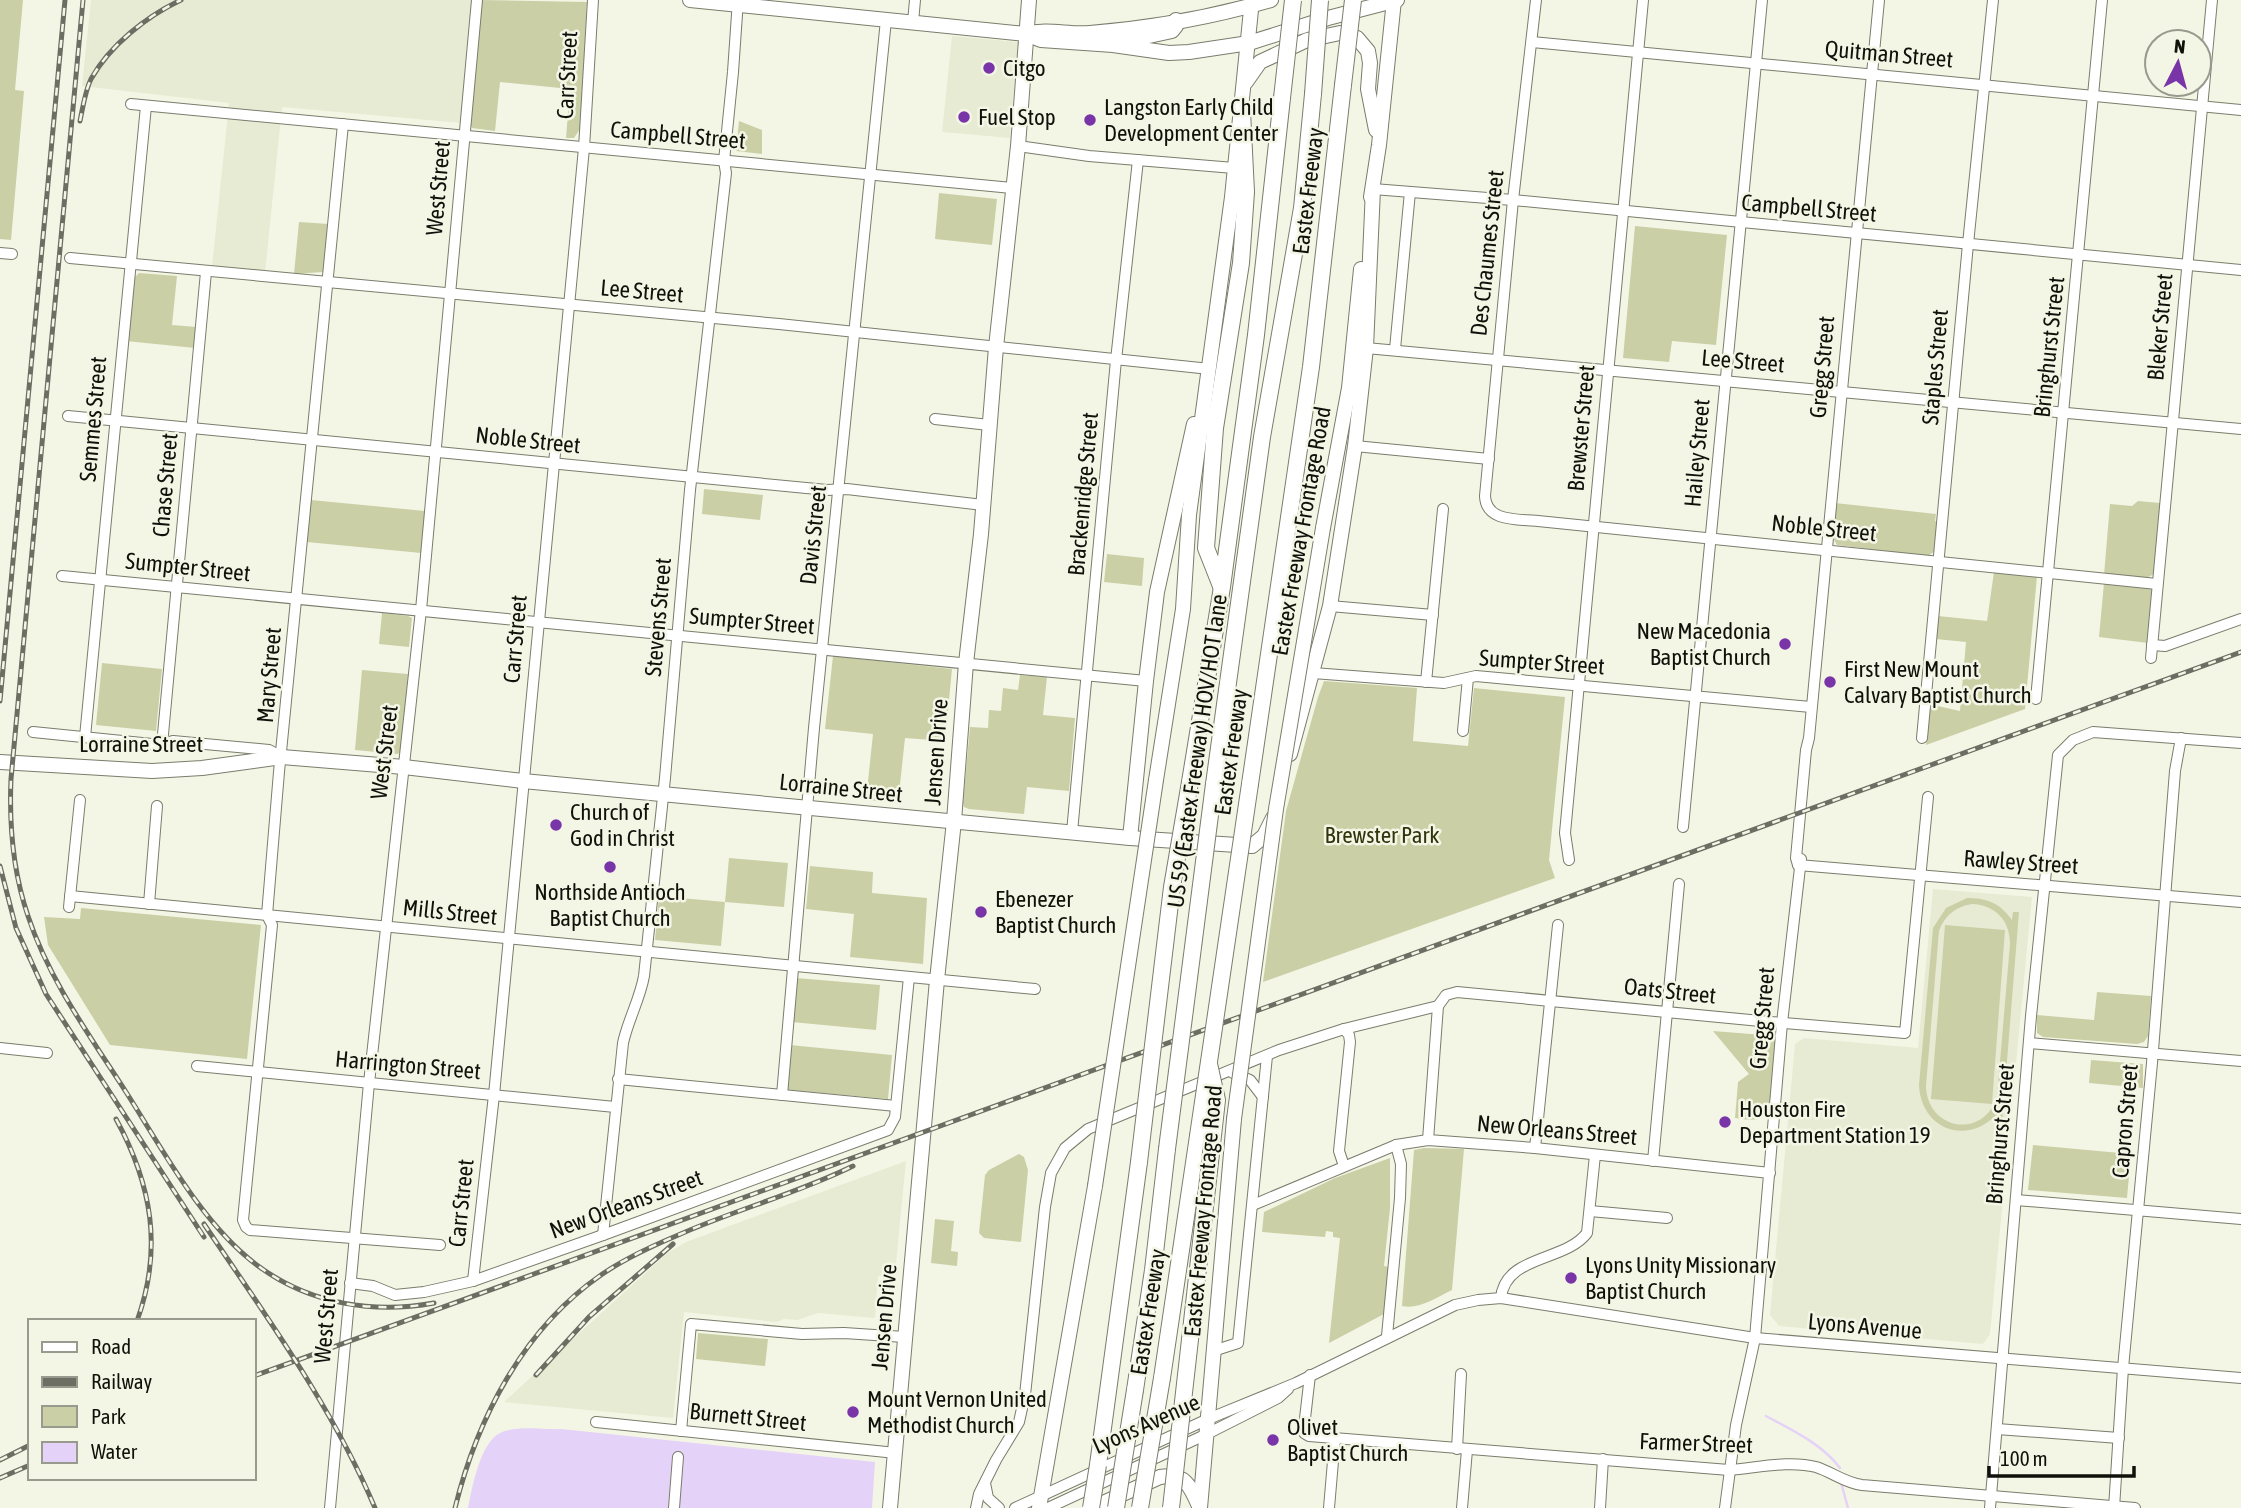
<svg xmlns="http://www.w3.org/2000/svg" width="2241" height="1508" font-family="'Asap Condensed',sans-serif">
	<rect width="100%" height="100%" fill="#f4f6e5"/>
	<!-- built -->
	<g fill="#e8ebd3">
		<path d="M91 0H475L461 123 282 107 265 273 212 267 229 103 82 86Z"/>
		<path d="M952 36 1018 42 1010 138 942 132Z"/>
		<path d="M1933 889 2032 897 1990 1334 1983 1344 1779 1326 1770 1315 1795 1044 1804 1038 1918 1048Z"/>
		<path d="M906 1161 895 1274 878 1276 875 1318 818 1313 797 1320 784 1319 777 1322 684 1312 673 1418 504 1402 666 1254 686 1242Z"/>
	</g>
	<!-- green -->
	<g fill="#cbcfa6" fill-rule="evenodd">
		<path d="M0 0H23L15 90 24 91 11 240 0 239Z"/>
		<path d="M480 0 587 2 580 129 574 138H566L570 89 500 82 495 131 472 128 470 124Z"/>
		<path d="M739 121 762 130V154L736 151Z"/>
		<path d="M939 193 997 199 992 245 935 239Z"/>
		<path d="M299 222 329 224 323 272 294 274Z"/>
		<path d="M1635 226 1727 235 1716 345 1672 341 1669 362 1623 358Z"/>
		<path d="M139 273 177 276 172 325 197 327 195 348 126 341 133 279Z"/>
		<path d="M704 489 763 495 760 520 702 514Z"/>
		<path d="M311 500 425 511 421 553 307 542Z"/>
		<path d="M2138 501 2160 503 2154 574 2145 579 2104 575 2110 504 2132 506Z"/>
		<path d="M1835 503 1936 514 1935 521 1938 522 1935 551 1928 556 1837 545 1833 538Z"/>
		<path d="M1107 554 1144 558 1142 586 1104 582Z"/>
		<path d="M1994 572 2037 576 2025 709 1926 745 1929 704 1960 711 1966 642 1936 639 1938 616 1987 621Z"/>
		<path d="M2104 583 2148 588 2152 590 2148 643 2099 637Z"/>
		<path d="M382 613 408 616 412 618 409 647 379 644Z"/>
		<path d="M833 656 952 669 945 741 905 738 898 803 866 800 873 734 825 729Z"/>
		<path d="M102 663 162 669 156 731 96 725Z"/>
		<path d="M362 670 408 674 401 750 398 754 355 750Z"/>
		<path d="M1020 675 1047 677 1043 715 1075 718 1069 791 1027 787 1024 814 969 809 964 807 963 803 970 727 988 728 989 710 1001 711 1003 688 1018 690Z"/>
		<path d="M1324 681 1417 688 1413 741 1468 746 1474 688 1565 697 1549 860 1555 878 1263 982 1286 811 1318 697Z"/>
		<path d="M729 858 788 863 784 907 725 902 721 946 655 940 659 896 725 902Z"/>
		<path d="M810 866 873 872 872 893 927 898 923 964 850 957 854 914 806 909Z"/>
		<path d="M1967 898C1987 898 2000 903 2012 920L2013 912H2019L2002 1123H1996V1115C1966 1146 1921 1129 1919 1085L1933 928 1946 908ZM1972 904C1995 905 2010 920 2010 944L1997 1097C1983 1140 1927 1130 1926 1086L1939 931C1945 915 1955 907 1972 904Z"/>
		<path d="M81 908 261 925 247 1059 110 1045 48 945 44 917 80 919Z"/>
		<path d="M1945 925 2005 930 1992 1104 1931 1099Z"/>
		<path d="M796 978 880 985 876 1030 792 1022Z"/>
		<path d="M2097 992 2151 996 2148 1036 2144 1042 2137 1044 2043 1037 2037 1033V1015L2094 1020Z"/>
		<path d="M1713 1031 1776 1036 1769 1109C1761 1123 1750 1120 1735 1118L1738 1082 1749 1074Z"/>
		<path d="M790 1045 892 1055 888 1099 789 1090 786 1086Z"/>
		<path d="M2091 1060 2143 1064V1088L2089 1083Z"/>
		<path d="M2033 1145 2131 1154 2127 1198 2028 1190Z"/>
		<path d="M1424 1148 1464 1149 1452 1290C1437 1297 1419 1310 1402 1306L1414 1150Z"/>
		<path d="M1019 1154 1024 1157 1028 1170 1021 1242 984 1238 979 1233 985 1175 989 1170Z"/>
		<path d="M1390 1158V1208L1384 1266 1389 1267 1384 1314 1329 1343 1340 1238 1333 1237V1232L1326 1231 1325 1237 1262 1232 1264 1212 1335 1178Z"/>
		<path d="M935 1219 954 1221 951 1251 958 1252 957 1266 931 1263Z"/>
		<path d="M698 1333 768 1339 765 1366 696 1359Z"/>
	</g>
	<!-- water -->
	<path fill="#e5d2f8" d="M561 1429 875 1462 872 1508H468C472 1488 480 1443 500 1433 517 1425 543 1430 561 1429Z"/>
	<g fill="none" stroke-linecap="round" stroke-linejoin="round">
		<!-- stream -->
		<g stroke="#e5d2f8" stroke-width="2.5">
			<path d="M1766 1416C1792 1430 1822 1444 1840 1468"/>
			<path d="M1842 1486 1848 1508"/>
		</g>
		<defs>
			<g id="minor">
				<path d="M1536 0 1513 200 1485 496C1486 522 1517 519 1538 521L2157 584"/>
				<path d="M913 22 915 0"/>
				<path d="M1532 42 2241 110"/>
				<path d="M131 104 1012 188"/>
				<path d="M343 124 279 772 267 915 272 925 243 1220 246 1227 250 1230 440 1245"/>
				<path d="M1018 146 1089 156 1234 168"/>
				<path d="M1373 189 1513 200 2241 270"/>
				<path d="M0 253 12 254"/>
				<path d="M70 258 779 324 1210 369"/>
				<path d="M1366 348 2241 429"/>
				<path d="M1395 349 1410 192"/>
				<path d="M68 416 827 490 847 489 983 505"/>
				<path d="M935 419 989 425"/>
				<path d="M1355 446 1489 459"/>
				<path d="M62 576 1146 681"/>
				<path d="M1330 606 1433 615"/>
				<path d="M2152 645 2165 646 2241 619"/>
				<path d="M2151 658 2212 0"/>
				<path d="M1313 673 1444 683 1476 676 1811 707"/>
				<path d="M1426 682 1443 509"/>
				<path d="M2036 699 2102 0"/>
				<path d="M1463 731 1468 678"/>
				<path d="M33 732 162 745 173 741 269 750 282 757"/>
				<path d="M85 737 146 106"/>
				<path d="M1922 738 1968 244 1993 0"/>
				<path d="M162 745 206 272"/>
				<path d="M1683 827 1762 0"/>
				<path d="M1072 832 1116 360 1138 160"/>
				<path d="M1569 860 1565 833 1643 0"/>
				<path d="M1798 865 1796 858 1806 750 1809 738 1879 0"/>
				<path d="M1798 865 2241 902"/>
				<path d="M70 896 1035 989"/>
				<path d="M149 904 157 806"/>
				<path d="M69 907 80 800"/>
				<path d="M1438 1006 1446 995 1457 992 1771 1022 1905 1033 1928 797"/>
				<path d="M1344 1029 1349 1035 1350 1042 1339 1151 1344 1166"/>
				<path d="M2029 1043 2241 1061"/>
				<path d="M0 1048 47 1053"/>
				<path d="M197 1066 615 1107"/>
				<path d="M1233 1073 1250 1080 1263 1097"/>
				<path d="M618 1079 896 1106"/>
				<path d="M782 1095 814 728 886 20"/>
				<path d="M1428 1140 1438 1006"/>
				<path d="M1535 1148 1558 925"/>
				<path d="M1653 1161 1679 884"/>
				<path d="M2016 1200 2241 1219"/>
				<path d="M1253 1205 1396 1145 1428 1140 1535 1148 1770 1173"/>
				<path d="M1590 1211 1667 1218"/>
				<path d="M603 1235 623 1043C628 1020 640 999 644 976L665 778 690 490 726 173 724 161 733 72 738 0"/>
				<path d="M473 1281 494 1095 584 148 593 0"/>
				<path d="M350 1283 373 1286 395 1295 424 1292 473 1281 603 1235 888 1130 895 1117 909 977"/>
				<path d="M1501 1298C1505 1255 1565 1262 1587 1233L1595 1155"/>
				<path d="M1387 1336 1400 1198 1401 1164 1396 1145"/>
				<path d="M1213 1351 1238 1343 1267 1056"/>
				<path d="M1310 1375 1304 1427V1433L1309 1436 1729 1470C1757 1468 1789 1460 1816 1467 1832 1472 1845 1483 1862 1485L2135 1508"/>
				<path d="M596 1422 896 1453"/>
				<path d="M1997 1429 2119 1438"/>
				<path d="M681 1431 691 1324 802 1334 844 1333 905 1337"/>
				<path d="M1457 1449 1461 1374"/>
				<path d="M985 1483 988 1498 999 1508"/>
				<path d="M330 1508 369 1083 421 610 477 0"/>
				<path d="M674 1508 678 1457"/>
				<path d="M976 1508 979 1494 996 1460 1019 1422 1025 1395 1045 1207 1051 1173 1065 1148 1088 1129 1279 1050 1344 1029 1438 1006"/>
				<path d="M1015 1508 1208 1419 1296 1383 1455 1305 1478 1300 1501 1298 1755 1338 2241 1378"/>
				<path d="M1048 1508 1207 1434 1278 1398 1288 1389"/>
				<path d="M1329 1508 1335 1438"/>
				<path d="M1462 1508 1467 1450"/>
				<path d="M1600 1508 1603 1459"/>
				<path d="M1725 1508 1736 1425 1755 1338 1782 1023 1801 859"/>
				<path d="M1990 1508 2031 1016 2058 755 2073 740 2093 732 2241 743"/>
				<path d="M2114 1508 2123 1368 2152 1063 2175 771 2181 738"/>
			</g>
			<g id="major">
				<path d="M690 0 1026 34C1048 28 1068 35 1090 33 1151 28 1213 17 1271 0"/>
				<path d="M1026 34 1041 40 1113 45 1169 53 1189 52 1249 43 1328 18 1397 0"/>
				<path d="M1117 43 1172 31 1176 26V20"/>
				<path d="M1246 82 1260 62 1307 40 1340 33 1357 38 1368 51 1370 63 1368 89 1376 130"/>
				<path d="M1371 197 1379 145 1394 0"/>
				<path d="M1323 528 1349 388 1361 269"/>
				<path d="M1290 754 1330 606 1355 446 1366 348 1373 189"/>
				<path d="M0 762 152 771 202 768 282 757 404 767 523 781 1130 838 1252 846 1264 836 1273 818"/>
				<path d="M1156 780 1183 609 1189 515 1232 197 1252 0"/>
				<path d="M1130 838 1146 681 1157 592 1194 424"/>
				<path d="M890 1508 937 980 954 821 966 663 981 534 996 347 1018 146 1029 0"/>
				<path d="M1039 1508 1095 1186"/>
				<path d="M1092 1508 1160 1477C1185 1473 1190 1485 1199 1506"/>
				<path d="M1200 1508 1234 1119"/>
			</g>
			<g id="highway">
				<path d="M1221 586 1206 548 1215 428 1241 263 1246 192 1242 111"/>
				<path d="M1190 782 1222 587 1256 335 1282 98"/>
				<path d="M1214 784 1262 437 1302 208 1313 94"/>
				<path d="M1250 784 1311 367 1343 85"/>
				<path d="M1162 1378 1198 1136"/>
				<path d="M1135 1390 1153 1270 1167 1149"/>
				<path d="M1098 1465 1139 1162"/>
			</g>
		</defs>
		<!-- minor casing -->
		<use href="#minor" stroke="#7a7c6c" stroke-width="12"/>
		<!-- major casing -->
		<use href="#major" stroke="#7a7c6c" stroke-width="16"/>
		<!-- highway casing -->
		<use href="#highway" stroke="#7a7c6c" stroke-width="18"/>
		<!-- minor -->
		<use href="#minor" stroke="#fff" stroke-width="10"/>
		<!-- major -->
		<use href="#major" stroke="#fff" stroke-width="14"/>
		<!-- highway -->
		<use href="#highway" stroke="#fff" stroke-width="16"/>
		<defs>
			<g id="rail">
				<path d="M83 0 11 779C9 826 13 872 28 916 49 980 90 1036 126 1092 163 1150 204 1228 261 1268 311 1304 374 1314 434 1303"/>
				<path d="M80 121C83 107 85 91 91 79 110 45 147 16 181 0"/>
				<path d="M0 701 65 0"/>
				<path d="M0 866 16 928 46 994 204 1237"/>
				<path d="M116 1119C152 1185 163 1249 137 1321"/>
				<path d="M204 1224C265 1315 332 1406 375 1508"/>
				<path d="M536 1375 589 1317 673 1244"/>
				<path d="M254 1376 2241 652"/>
				<path d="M0 1460 30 1445"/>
				<path d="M0 1478 30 1465"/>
				<path d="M455 1508C477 1419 523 1329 601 1275 624 1259 650 1247 676 1236 734 1210 796 1194 853 1166"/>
			</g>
		</defs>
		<!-- rail casing -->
		<use href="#rail" stroke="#6c6d63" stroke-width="5"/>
		<!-- rail -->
		<use href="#rail" stroke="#f4f6e5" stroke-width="2.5" stroke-dasharray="8" stroke-linecap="butt"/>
		<defs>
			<g id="major-bridge">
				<path d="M1234 1119 1276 809 1323 528"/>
				<path d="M1095 1186 1156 780"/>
			</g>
			<g id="highway-bridge">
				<path d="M1343 85 1353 0"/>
				<path d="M1313 94 1320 0"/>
				<path d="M1282 98 1293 0"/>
				<path d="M1198 1136 1250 784"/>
				<path d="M1167 1149 1214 784"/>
				<path d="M1139 1162 1172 887 1190 782"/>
				<path d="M1091 1508 1098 1465"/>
				<path d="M1116 1508 1135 1390"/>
				<path d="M1140 1508 1162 1378"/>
				<path d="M1171 1508 1217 1100 1209 1064"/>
			</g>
		</defs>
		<!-- major-bridge casing -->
		<use href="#major-bridge" stroke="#7a7c6c" stroke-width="16" stroke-linecap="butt"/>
		<!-- highway-bridge casing -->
		<use href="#highway-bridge" stroke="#7a7c6c" stroke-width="18" stroke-linecap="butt"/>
		<!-- major-bridge -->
		<use href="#major-bridge" stroke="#fff" stroke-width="14"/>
		<!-- highway-bridge -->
		<use href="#highway-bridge" stroke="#fff" stroke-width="16"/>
	</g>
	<!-- markers -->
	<g fill="#7934a8" stroke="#f4f6e5" stroke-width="2.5">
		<circle cx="989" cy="68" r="7"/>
		<circle cx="964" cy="117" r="7"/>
		<circle cx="1090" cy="120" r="7"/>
		<circle cx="1785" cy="644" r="7"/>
		<circle cx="1830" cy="682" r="7"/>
		<circle cx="556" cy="825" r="7"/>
		<circle cx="610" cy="867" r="7"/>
		<circle cx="981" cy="912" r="7"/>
		<circle cx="1725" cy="1122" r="7"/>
		<circle cx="1571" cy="1278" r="7"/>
		<circle cx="853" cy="1412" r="7"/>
		<circle cx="1273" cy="1440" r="7"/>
	</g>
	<g text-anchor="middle" stroke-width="5" stroke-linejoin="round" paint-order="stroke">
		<!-- street labels -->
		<g font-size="23" fill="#10110b" stroke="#f4f6e5">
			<text transform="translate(1889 54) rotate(5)" y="8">Quitman Street</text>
			<text transform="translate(567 75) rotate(-87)" y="8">Carr Street</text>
			<text transform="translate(678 135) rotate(5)" y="8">Campbell Street</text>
			<text transform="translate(438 188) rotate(-85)" y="8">West Street</text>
			<text transform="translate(1308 191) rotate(-83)" y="8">Eastex Freeway</text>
			<text transform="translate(1809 208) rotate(5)" y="8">Campbell Street</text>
			<text transform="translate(1487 253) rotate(-84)" y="8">Des Chaumes Street</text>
			<text transform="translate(642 291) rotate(5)" y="8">Lee Street</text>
			<text transform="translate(2160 327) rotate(-85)" y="8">Bleker Street</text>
			<text transform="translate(2049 347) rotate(-84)" y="8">Bringhurst Street</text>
			<text transform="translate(1743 361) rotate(5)" y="8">Lee Street</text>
			<text transform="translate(1822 367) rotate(-85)" y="8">Gregg Street</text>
			<text transform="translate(1935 367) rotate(-85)" y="8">Staples Street</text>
			<text transform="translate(93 419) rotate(-85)" y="8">Semmes Street</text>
			<text transform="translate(1581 428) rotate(-85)" y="8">Brewster Street</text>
			<text transform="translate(528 440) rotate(6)" y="8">Noble Street</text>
			<text transform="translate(1697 453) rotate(-85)" y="8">Hailey Street</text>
			<text transform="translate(165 485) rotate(-85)" y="8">Chase Street</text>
			<text transform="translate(1083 494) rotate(-85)" y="8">Brackenridge Street</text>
			<text transform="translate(1824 528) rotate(6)" y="8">Noble Street</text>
			<text transform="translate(1301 531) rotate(-80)" y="8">Eastex Freeway Frontage Road</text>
			<text transform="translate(813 535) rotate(-84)" y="8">Davis Street</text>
			<text transform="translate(188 567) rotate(6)" y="8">Sumpter Street</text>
			<text transform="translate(658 617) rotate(-85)" y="8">Stevens Street</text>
			<text transform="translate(752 621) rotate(5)" y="8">Sumpter Street</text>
			<text transform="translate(515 639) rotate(-85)" y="8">Carr Street</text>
			<text transform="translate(1542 662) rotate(4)" y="8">Sumpter Street</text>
			<text transform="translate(269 675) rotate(-85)" y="8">Mary Street</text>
			<text x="141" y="752">Lorraine Street</text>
			<text transform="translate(1197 751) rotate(-82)" y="8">US 59 (Eastex Freeway) HOV/HOT lane</text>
			<text transform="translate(384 752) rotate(-83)" y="8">West Street</text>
			<text transform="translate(936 752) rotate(-86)" y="8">Jensen Drive</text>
			<text transform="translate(1231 752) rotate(-82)" y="8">Eastex Freeway</text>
			<text transform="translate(841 788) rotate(6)" y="8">Lorraine Street</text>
			<text transform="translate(2021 862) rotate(4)" y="8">Rawley Street</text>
			<text transform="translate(450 912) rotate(6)" y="8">Mills Street</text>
			<text transform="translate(1670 991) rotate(6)" y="8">Oats Street</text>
			<text transform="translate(1762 1018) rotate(-85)" y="8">Gregg Street</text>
			<text transform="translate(408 1065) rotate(5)" y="8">Harrington Street</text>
			<text transform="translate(2125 1121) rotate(-85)" y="8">Capron Street</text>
			<text transform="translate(1557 1130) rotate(5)" y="8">New Orleans Street</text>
			<text transform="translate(2000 1134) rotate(-85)" y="8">Bringhurst Street</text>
			<text transform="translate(461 1203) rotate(-84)" y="8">Carr Street</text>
			<text transform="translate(626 1204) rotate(-20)" y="8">New Orleans Street</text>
			<text transform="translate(1203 1211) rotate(-85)" y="8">Eastex Freeway Frontage Road</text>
			<text transform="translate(1148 1312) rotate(-81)" y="8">Eastex Freeway</text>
			<text transform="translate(326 1316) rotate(-85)" y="8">West Street</text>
			<text transform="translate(884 1317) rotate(-85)" y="8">Jensen Drive</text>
			<text transform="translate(1865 1326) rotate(5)" y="8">Lyons Avenue</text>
			<text transform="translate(748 1417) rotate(6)" y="8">Burnett Street</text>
			<text transform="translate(1146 1424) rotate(-24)" y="8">Lyons Avenue</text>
			<text transform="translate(1696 1443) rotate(2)" y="8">Farmer Street</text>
		</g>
		<!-- poi labels -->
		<g font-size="23" fill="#10110b" stroke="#f4f6e5" text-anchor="start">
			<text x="1003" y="76">Citgo</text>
			<text x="1104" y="115">Langston Early Child<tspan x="1104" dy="26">Development Center</tspan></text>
			<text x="978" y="125">Fuel Stop</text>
			<text x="1771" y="639" text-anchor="end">New Macedonia<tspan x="1771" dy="26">Baptist Church</tspan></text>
			<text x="1844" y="677">First New Mount<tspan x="1844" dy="26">Calvary Baptist Church</tspan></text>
			<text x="570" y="820">Church of<tspan x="570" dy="26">God in Christ</tspan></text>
			<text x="610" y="900" text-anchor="middle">Northside Antioch<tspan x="610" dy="26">Baptist Church</tspan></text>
			<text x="995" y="907">Ebenezer<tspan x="995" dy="26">Baptist Church</tspan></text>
			<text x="1739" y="1117">Houston Fire<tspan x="1739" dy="26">Department Station 19</tspan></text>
			<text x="1585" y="1273">Lyons Unity Missionary<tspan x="1585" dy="26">Baptist Church</tspan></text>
			<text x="867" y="1407">Mount Vernon United<tspan x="867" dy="26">Methodist Church</tspan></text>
			<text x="1287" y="1435">Olivet<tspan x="1287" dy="26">Baptist Church</tspan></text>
		</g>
		<!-- park labels -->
		<g font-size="23" fill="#32350c" stroke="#f4f6e5">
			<text x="1382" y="843">Brewster Park</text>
		</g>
	</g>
	<!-- legend -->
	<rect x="28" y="1319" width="228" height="161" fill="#f4f6e5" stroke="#999a8e" stroke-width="2"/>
	<rect x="42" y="1342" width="35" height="10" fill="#ffffff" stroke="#999a8e" stroke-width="2"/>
	<text x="91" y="1354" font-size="21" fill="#10110b">Road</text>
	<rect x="42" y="1377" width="35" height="10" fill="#6c6d63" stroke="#999a8e" stroke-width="2"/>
	<text x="91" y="1389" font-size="21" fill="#10110b">Railway</text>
	<rect x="42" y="1406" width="35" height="21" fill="#cbcfa6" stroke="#999a8e" stroke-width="2"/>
	<text x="91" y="1424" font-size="21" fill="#10110b">Park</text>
	<rect x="42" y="1442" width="35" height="21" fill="#e5d2f8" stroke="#999a8e" stroke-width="2"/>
	<text x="91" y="1459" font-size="21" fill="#10110b">Water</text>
	<!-- north arrow -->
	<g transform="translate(2178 63) rotate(6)"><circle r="33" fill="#f4f6e5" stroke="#999a8e" stroke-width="2"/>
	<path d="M0-5L12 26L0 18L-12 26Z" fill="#7934a8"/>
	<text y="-10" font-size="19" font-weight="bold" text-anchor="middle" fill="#10110b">N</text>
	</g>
	<!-- scale -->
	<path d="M1989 1466v10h145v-10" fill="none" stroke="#10110b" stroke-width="3.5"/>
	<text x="2000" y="1466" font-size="21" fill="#10110b" stroke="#f4f6e5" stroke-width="5" paint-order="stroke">100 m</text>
</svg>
